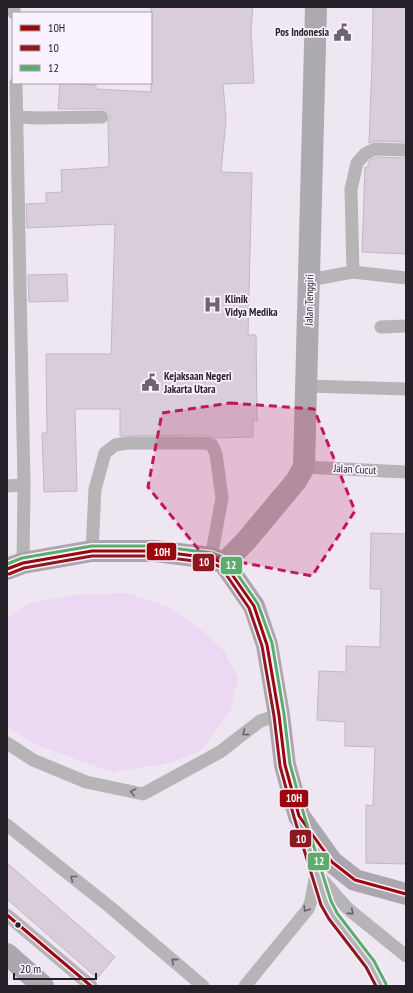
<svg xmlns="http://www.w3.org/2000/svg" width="413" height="993" font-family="'PT Sans Narrow',sans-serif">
	<rect width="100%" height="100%" fill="#eee6f1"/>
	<!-- green -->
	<path fill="#ebd8f3" d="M127 593 169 607 200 629 224 651 238 678 230 711 201 750 170 763 112 772 39 746 7 727V618L30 603 76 595Z"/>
	<!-- building -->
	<g fill="#d9cddc" stroke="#bfb9c1">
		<path d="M151 7H253L251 30 254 83 223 84 226 120 221 172 252 173 248 335H256L257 421 253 420V437L215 438 205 435 120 436V409H75L77 491 44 492 42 433H47L46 354H111L115 224 27 228 26 204 46 203V193L62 192 61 170 109 167 108 122 110 117 109 113 106 110 102 109H58L60 83 96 85V89L151 92Z"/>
		<path d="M373 7H406V142L375 141 369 143 372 63Z"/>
		<path d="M377 157 406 158V254L362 252 365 167H368V163L370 160Z"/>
		<path d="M67 274 68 301 29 302 28 275Z"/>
		<path d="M371 533 406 534V864L366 863V805L373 806 375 747 345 746V722L317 720 319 671 346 672V646L380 647 381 589H370Z"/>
		<path d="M7 863 115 957 97 978 7 899Z"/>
	</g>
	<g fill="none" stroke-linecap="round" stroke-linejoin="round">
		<!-- lane -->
		<g stroke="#b7b4b8" stroke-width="13">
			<path d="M14 7V13"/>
			<path d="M16 83 24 485 23 563"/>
			<path d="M17 117 38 118 102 117"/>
			<path d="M406 150 375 149 365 154 357 163 351 189 353 272 406 278"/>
			<path d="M309 280 353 272"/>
			<path d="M381 327 406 326"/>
			<path d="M306 386 406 389"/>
			<path d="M304 467 406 472"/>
			<path d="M7 486 24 485"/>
			<path d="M92 551 95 489 105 453 115 445 128 443H205L212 445 216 454 222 498 211 558"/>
			<path d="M7 743 33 760 86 782 143 794 220 752 260 721 279 715"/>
			<path d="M7 825 110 907 203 986"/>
			<path d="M304 832 326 903 333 916 370 964 382 986"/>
			<path d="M320 877 347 908 406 956"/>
			<path d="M7 915 91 986"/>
			<path d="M245 986 308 909 311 901 316 874"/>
		</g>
		<!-- secondary -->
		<path stroke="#adaaaf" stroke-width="22" d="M224 563 245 542 296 481 304 467 316 7"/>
		<!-- highway -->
		<g stroke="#aca7ae" stroke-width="22">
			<path d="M7 569 23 563 92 551H155L211 558 224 563 254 606 267 645 279 715 285 765 299 816 332 862 355 880 406 894"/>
			<path d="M7 954 43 986"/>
		</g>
		<defs>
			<g id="bus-1">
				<path d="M7 569 23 563 92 551H155L211 558 224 563 254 606 267 645 279 715 285 765 299 816 332 862 355 880 406 894"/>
				<path d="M7 915 91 986"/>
			</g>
			<path id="bus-2" d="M9 574 24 568 92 556H155L210 563 221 567 249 608 262 646 274 716 280 766 294 817 321 905 329 919 366 967 376 986"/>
			<path id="bus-3" d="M7 564 22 558 92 546H156L212 553 227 559 258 604 272 643 284 714 290 764 304 815 331 901 337 913 374 961 386 984"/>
		</defs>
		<!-- bus-1 casing -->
		<use href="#bus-1" stroke="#faf1fe" stroke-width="6"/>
		<!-- bus-2 casing -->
		<use href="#bus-2" stroke="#faf1fe" stroke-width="6"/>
		<!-- bus-3 casing -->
		<use href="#bus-3" stroke="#faf1fe" stroke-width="6"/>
		<!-- bus-1 -->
		<use href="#bus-1" stroke="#9c050c" stroke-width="3"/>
		<!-- bus-2 -->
		<use href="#bus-2" stroke="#8e181e" stroke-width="3"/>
		<!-- bus-3 -->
		<use href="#bus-3" stroke="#5cac6b" stroke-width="3"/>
	</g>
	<!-- one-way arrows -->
	<defs><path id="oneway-chevron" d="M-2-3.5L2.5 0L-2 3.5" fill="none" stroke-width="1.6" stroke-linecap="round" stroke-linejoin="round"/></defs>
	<g stroke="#676369">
		<use href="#oneway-chevron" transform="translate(245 733) rotate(143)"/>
		<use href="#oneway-chevron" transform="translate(133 792) rotate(-168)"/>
		<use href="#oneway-chevron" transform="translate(73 878) rotate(-142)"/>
		<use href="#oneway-chevron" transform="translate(306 909) rotate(122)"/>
		<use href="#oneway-chevron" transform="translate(351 912) rotate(40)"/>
		<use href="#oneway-chevron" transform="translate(174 961) rotate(-139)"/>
	</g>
	<!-- marked area -->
	<path fill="#c2185b" fill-opacity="0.2" stroke="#c2185b" stroke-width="3" stroke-dasharray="8 5" stroke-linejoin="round" d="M230 403 314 409 355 511 312 576 203 555 148 487 162 413Z"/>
	<!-- icons -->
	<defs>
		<symbol id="civic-bare" viewBox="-9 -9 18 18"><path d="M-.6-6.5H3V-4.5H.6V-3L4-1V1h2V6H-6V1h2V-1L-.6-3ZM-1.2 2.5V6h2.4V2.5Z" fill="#6c656e" stroke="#faf1fe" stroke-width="2.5" paint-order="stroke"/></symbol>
		<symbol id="hospital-bare" viewBox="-9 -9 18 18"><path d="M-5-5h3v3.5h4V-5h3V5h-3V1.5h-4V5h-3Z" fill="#6c656e" stroke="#faf1fe" stroke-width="2.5" paint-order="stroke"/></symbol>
	</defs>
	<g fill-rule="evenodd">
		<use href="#civic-bare" x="330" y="20" width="25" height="25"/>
		<use href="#hospital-bare" x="200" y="292" width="25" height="25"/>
		<use href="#civic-bare" x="138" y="370" width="25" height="25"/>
	</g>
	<!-- markers -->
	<circle fill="#262028" stroke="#faf1fe" stroke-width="1.5" cx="18" cy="925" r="3.5"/>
	<g text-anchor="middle" stroke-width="3.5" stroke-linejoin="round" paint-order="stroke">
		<!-- poi labels -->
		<g font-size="11" font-weight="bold" fill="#262028" stroke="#faf1fe" text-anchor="start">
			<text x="329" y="36" text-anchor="end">Pos Indonesia</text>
			<text x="225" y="303">Klinik<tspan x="225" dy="13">Vidya Medika</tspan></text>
			<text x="164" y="380">Kejaksaan Negeri<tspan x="164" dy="13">Jakarta Utara</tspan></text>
		</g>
		<!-- street labels -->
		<g font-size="11" fill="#262028" stroke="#faf1fe">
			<text transform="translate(309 300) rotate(-89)" y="4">Jalan Tenggiri</text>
			<text transform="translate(355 469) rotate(3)" y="4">Jalan Cucut</text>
		</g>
	</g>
	<g stroke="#faf1fe" stroke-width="1.5">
		<rect x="146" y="542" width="31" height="19" rx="4" fill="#9c050c"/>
		<rect x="192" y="553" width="23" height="19" rx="4" fill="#8e181e"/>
		<rect x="220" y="556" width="23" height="19" rx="4" fill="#5cac6b"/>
		<rect x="279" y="789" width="30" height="19" rx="4" fill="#9c050c"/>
		<rect x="289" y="829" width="23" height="19" rx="4" fill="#8e181e"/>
		<rect x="307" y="852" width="23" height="19" rx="4" fill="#5cac6b"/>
	</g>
	<g font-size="11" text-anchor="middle" font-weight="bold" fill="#fff">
		<text x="162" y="556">10H</text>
		<text x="204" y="566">10</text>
		<text x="231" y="569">12</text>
		<text x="294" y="802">10H</text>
		<text x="301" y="843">10</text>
		<text x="319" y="865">12</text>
	</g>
	<!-- border -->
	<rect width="413" height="993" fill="none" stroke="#262028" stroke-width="16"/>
	<!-- legend -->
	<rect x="12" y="12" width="140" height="72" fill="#faf1fe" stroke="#a59da8"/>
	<rect x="20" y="25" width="20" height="6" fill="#9c050c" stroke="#a59da8"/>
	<text x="48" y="32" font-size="12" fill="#262028">10H</text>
	<rect x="20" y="45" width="20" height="6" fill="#8e181e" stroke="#a59da8"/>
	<text x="48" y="52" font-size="12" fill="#262028">10</text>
	<rect x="20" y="65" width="20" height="6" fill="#5cac6b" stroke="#a59da8"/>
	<text x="48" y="72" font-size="12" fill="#262028">12</text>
	<!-- scale -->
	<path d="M14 973v6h82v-6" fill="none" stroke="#262028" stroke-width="2"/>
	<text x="20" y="973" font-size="12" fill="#262028" stroke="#faf1fe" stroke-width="3" paint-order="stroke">20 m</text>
</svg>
